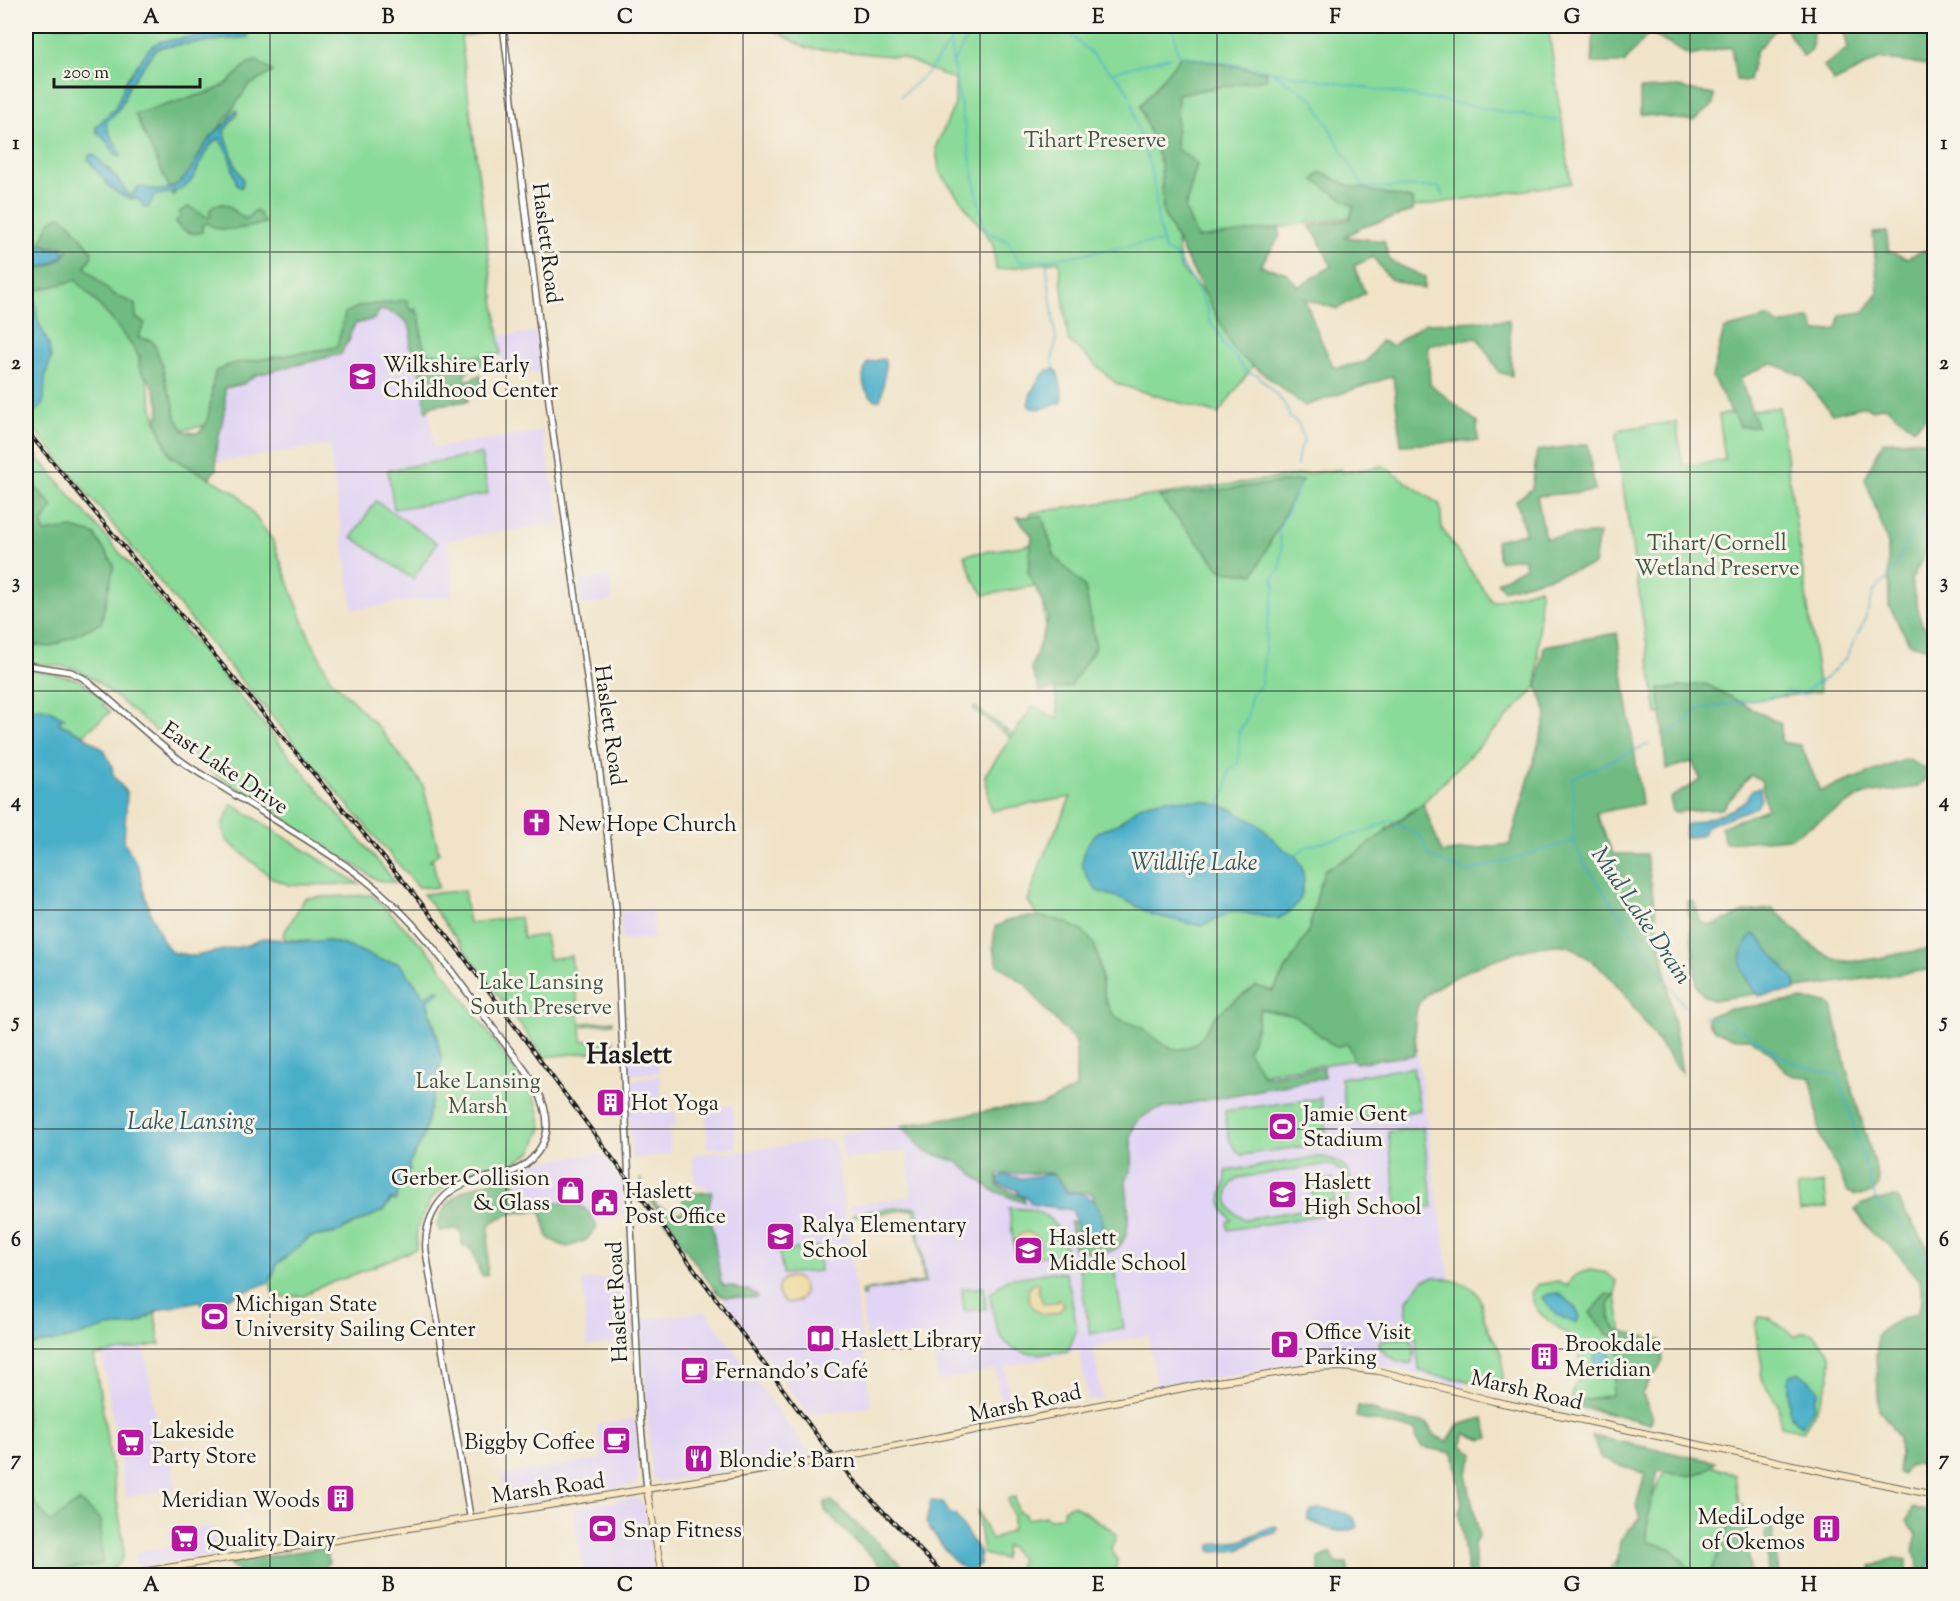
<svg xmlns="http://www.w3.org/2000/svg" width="1960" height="1601" font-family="'Sorts Mill Goudy',serif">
	<rect width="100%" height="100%" fill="#f7f3e8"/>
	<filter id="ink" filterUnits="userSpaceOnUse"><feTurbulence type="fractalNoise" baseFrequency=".0167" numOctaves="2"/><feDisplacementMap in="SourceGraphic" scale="12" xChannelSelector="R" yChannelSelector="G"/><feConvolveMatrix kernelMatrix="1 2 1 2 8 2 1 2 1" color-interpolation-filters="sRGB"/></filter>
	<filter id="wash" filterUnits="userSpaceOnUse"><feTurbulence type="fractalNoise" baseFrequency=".008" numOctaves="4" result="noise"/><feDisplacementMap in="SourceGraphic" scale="24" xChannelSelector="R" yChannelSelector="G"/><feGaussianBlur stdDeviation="1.35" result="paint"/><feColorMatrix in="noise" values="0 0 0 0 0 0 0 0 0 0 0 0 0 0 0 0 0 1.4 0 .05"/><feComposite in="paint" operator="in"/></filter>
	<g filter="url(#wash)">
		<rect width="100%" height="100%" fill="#f0e3c8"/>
		<!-- built -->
		<g fill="#e1d4f4">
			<path d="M404 303 416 309 434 448 542 431 561 523 447 540 453 596 353 609 329 445 218 462 212 424 224 366 345 346 347 312Z"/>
			<path d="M536 332 540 372 504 376 499 336Z"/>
			<path d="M609 575 613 601 582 605 579 586 581 581Z"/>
			<path d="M652 909 654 939 621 940V911Z"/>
			<path d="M1417 1051 1465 1387 1400 1369 1367 1363 1340 1360 1305 1363 1156 1386 1148 1335 1093 1347 1102 1398 1088 1401 1080 1350 1005 1367 1011 1412 1016 1416 999 1419 1003 1414 996 1369 938 1382 932 1337 866 1336 861 1291 924 1282 914 1209 851 1217 850 1205 912 1196 906 1151 844 1160 840 1134Z"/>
			<path d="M658 1053 659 1072 631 1075 627 1073 626 1057Z"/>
			<path d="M660 1076 662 1109 667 1108 668 1113 676 1112V1126L669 1127 670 1154 632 1159 627 1084 630 1081Z"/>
			<path d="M732 1105 737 1147 707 1149 706 1110Z"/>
			<path d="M830 1139 835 1143 871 1407 809 1415 723 1298 707 1186 696 1187 692 1155 717 1152 729 1153Z"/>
			<path d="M601 1153 624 1182 626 1216 548 1227 545 1204 522 1207 517 1173 532 1163Z"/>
			<path d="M629 1274 633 1339 588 1346 582 1281Z"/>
			<path d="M706 1312 811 1456 659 1482 652 1477 641 1319Z"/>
			<path d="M144 1347 162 1457 170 1456 176 1488 126 1497 102 1354Z"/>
			<path d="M635 1419 638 1479 635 1485 505 1506 501 1475 602 1459 597 1425Z"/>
			<path d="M635 1498 643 1503 655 1575H584L573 1507Z"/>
			<path d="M212 1525 218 1554 142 1567 136 1562 135 1552 170 1546 168 1533Z"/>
		</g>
		<!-- green -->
		<g fill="#8adb9a" stroke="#537c5b" stroke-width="1.5" fill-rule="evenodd">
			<path d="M35 26H498V29L461 37 501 354 423 365 416 309 405 311 404 303 347 313 350 340 345 346 225 366 212 424 172 432 140 341 77 273 27 286 26 295V27Z"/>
			<path d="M766 26H1548L1571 183 1177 243 1181 269 1262 354 1218 414 1117 384 1068 340 1059 261 996 270 993 244 939 171 936 146 955 104V80L901 57 807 48Z"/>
			<path d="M76 278 131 336 147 381 156 420 170 456 238 494 272 539 308 634 330 678 379 728 423 785 439 853 429 861H433L438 888 418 887 234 672 26 419V299L30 338 34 289Z"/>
			<path d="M1779 407 1820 691 1657 714 1616 439 1617 433 1622 429 1676 422 1683 466 1725 460 1719 415Z"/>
			<path d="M26 444 144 581 396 883 377 880 180 751 98 682 73 668 26 662Z"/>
			<path d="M481 454 488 494 394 509 388 470Z"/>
			<path d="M1383 466 1440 505 1442 529 1492 602 1540 588 1537 687 1423 803 1387 828 1417 1051 1114 1095 1058 920 1038 917 1028 901 1043 857 1071 797 991 811 985 775 1011 738 973 709 975 707 1013 735 1033 706 1059 719 1040 585 984 595 974 580 964 555 1033 544 1030 513 1341 469 1342 473Z"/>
			<path d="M376 501 437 543 413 579 352 537Z"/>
			<path d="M26 670 50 673 80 680 106 701 103 705 110 712 83 735 59 723 61 719C48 711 41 707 26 710Z"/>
			<path d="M232 804 359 884 289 885 272 878 226 840 222 826Z"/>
			<path d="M464 891 469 923 520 917 523 938 545 935 549 959 571 956 580 1023 613 1021V1023L581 1026 582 1041 613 1039V1050L544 1057 423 894Z"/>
			<path d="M372 895 431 954 480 1021 537 1103 542 1128 532 1151 515 1163 454 1179 431 1199 417 1229 416 1249 348 1277 320 1286 304 1296 274 1297 270 1282 277 1264 311 1237 334 1234 383 1211 398 1192 410 1169 408 1166 423 1138 438 1036 427 1001 439 991 436 989 425 997 399 963 380 960 356 949 328 940 318 942 285 939 283 935 305 898Z"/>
			<path d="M1413 1067 1420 1110 1347 1121 1341 1078Z"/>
			<path d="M1321 1098 1328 1143 1242 1155C1227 1146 1227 1127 1225 1111Z"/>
			<path d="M1423 1128 1433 1207 1398 1212 1388 1132Z"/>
			<path d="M1319 1157C1357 1157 1365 1205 1328 1214L1228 1230 1227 1222 1232 1220C1210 1198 1229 1191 1226 1171ZM1328 1164C1349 1170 1351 1193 1335 1205L1245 1219C1226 1213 1221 1190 1238 1178Z"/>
			<path d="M1332 1179 1335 1201 1314 1204 1310 1183Z"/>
			<path d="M1824 1183 1827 1207 1800 1211 1797 1187Z"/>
			<path d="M894 1208 916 1207 918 1210 917 1222 926 1283 866 1291 865 1296H862L861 1291 924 1282 914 1209 851 1217 857 1213Z"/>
			<path d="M1009 1208C1017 1209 1026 1208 1033 1210 1053 1216 1063 1234 1067 1253L1020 1259 1015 1256Z"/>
			<path d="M818 1247 820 1271 783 1274 779 1251Z"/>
			<path d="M1113 1262 1124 1328 1090 1334 1079 1268Z"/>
			<path d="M1590 1270 1607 1273 1616 1281C1614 1300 1621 1317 1622 1337 1622 1362 1620 1387 1617 1412L1612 1415 1572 1406C1569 1393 1574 1383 1584 1375 1580 1360 1577 1346 1567 1335 1553 1320 1534 1317 1531 1293L1537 1285 1558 1281 1568 1286C1570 1275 1581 1273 1590 1270Z"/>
			<path d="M1052 1272 1065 1273 1069 1285 1077 1329 1068 1351C1013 1358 997 1353 990 1294L1007 1279Z"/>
			<path d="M1434 1277C1446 1278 1464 1282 1474 1290 1483 1298 1481 1311 1485 1321 1492 1342 1505 1348 1503 1373 1503 1380 1503 1385 1497 1390L1461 1379 1434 1376 1419 1370 1416 1338 1409 1333 1402 1332 1407 1321V1300L1423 1280Z"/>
			<path d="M984 1287 986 1309 964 1311 962 1289Z"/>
			<path d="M157 1311 155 1315 160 1344 94 1356 123 1539C124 1551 125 1563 113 1568L67 1575 26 1576V1346L72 1338 107 1327 135 1325Z"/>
			<path d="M1758 1317 1770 1318 1794 1336 1803 1332 1811 1333C1817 1339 1827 1348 1830 1355 1836 1376 1814 1415 1803 1431L1781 1426 1778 1405 1761 1378 1762 1366 1755 1326Z"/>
			<path d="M1407 1338 1411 1339C1414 1347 1416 1357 1412 1364 1399 1362 1386 1357 1379 1346L1380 1341 1387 1339Z"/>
			<path d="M1698 1461 1735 1475 1740 1512 1741 1575 1603 1576C1623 1561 1654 1493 1667 1468Z"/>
			<path d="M1015 1497 1018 1512 1023 1513 1028 1519 1046 1516 1049 1519 1063 1516 1064 1509 1071 1505 1075 1506 1115 1532 1116 1536 1111 1549 1117 1560 1115 1575H1014L1021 1560 1011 1548 1006 1546 1004 1559 983 1554 977 1509 991 1540 1013 1529V1516L1008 1501 1009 1498Z"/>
		</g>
		<!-- forest -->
		<g fill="#6fbb82" stroke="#466c4f" stroke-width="1.5">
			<path d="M1609 26H1779L1756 51 1749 81 1736 80 1731 47 1690 56 1649 33 1624 63H1592L1594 28Z"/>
			<path d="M1784 26H1934V58L1926 65 1880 59 1834 82 1824 66 1848 48 1843 28 1813 27 1812 50 1803 56Z"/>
			<path d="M1181 56 1266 72 1267 79 1178 94 1176 148 1197 164 1185 208 1197 238 1279 228 1280 236 1260 266 1285 272 1299 287 1331 266 1318 238 1309 226 1350 219 1353 206 1314 180 1320 172 1350 186 1412 199 1413 211 1360 228 1345 237 1384 241 1390 261 1425 277 1424 289 1390 279 1373 257 1354 266 1365 293 1337 309 1305 299 1317 331 1334 368 1366 362 1381 341 1392 346 1425 323 1509 320 1512 376 1499 372 1478 338 1428 345 1430 384 1477 422 1478 441 1401 445 1393 376 1305 406 1235 352 1163 213 1161 164 1140 106Z"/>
			<path d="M257 61 273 72 248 86 173 196 135 114 213 91 225 85 248 63Z"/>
			<path d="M1679 87 1714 95 1713 105 1693 121 1640 114V89Z"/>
			<path d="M225 204C233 207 237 216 246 219L253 212 258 211 265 223C250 228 236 230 220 229 216 229 211 225 207 223L202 225V232C192 236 181 230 175 222L180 217V211L189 207 209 218 211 217 209 212 214 205Z"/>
			<path d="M61 216 70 223 92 251 91 257 85 267 111 293 135 304 136 318 145 323 138 338 151 340 154 344 162 364 167 388 173 400 176 418 184 431C189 432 194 435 199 432 214 421 209 387 216 371L232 364 337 347 345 313 360 306 407 300 410 309C412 310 417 312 418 313 424 319 416 340 429 354H440L446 360 452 358 456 352 472 357 492 353 494 354 495 359 485 360V363L470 370 464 376 465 380H469L480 375 483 388 482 392 469 391 468 401 431 406 426 412 421 374 419 372 415 352 409 346C417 323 400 313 380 310L374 319 355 324 341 354 256 375 243 384 225 388V408L216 451V469L209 478 170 456 156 420C163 411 156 392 151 383 145 373 136 373 140 357L114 322 76 280 35 291 33 270C47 266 61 265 68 250L65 247H50L41 243C46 231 47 219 61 216Z"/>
			<path d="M1887 232 1888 251 1906 258 1934 247V409L1914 429 1885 406 1871 410 1866 406 1832 414 1802 376 1772 363 1740 378 1757 426 1740 427 1712 377 1724 329 1769 317 1779 325 1810 318 1816 332 1837 329 1840 315 1864 312 1878 293 1873 233Z"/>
			<path d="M1911 440 1934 442V537L1911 580 1922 625 1934 632V649L1910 644 1889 606 1888 544 1865 478 1883 442Z"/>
			<path d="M1588 444 1595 491 1537 496 1545 538 1599 533 1594 565 1503 590 1497 582 1525 567 1523 558 1499 561 1496 540 1525 533 1516 500 1532 489 1537 451Z"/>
			<path d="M26 477 53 506 42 524 44 532 72 528 94 534 114 565 101 623 50 647 26 644Z"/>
			<path d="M1302 480 1254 574 1222 571 1159 497Z"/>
			<path d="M1042 516 1055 557 1085 587 1096 646 1071 686 1040 692 1031 669 1049 616 1028 572 1032 536 1017 517Z"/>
			<path d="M1617 633 1642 804 1596 813 1613 854H1646L1682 1072C1650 1038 1627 985 1590 960 1584 955 1574 948 1567 946 1539 938 1432 978 1418 1005 1413 1016 1415 1043 1415 1055L1355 1063 1348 1044 1335 1047 1295 1016 1260 1009 1257 1025 1248 1051 1264 1076 1324 1067V1078L1154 1110C1149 1113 1142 1117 1138 1121 1121 1141 1142 1158 1126 1179 1127 1201 1137 1245 1108 1252 1097 1254 1085 1251 1074 1250L1070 1222 1075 1221 1082 1240H1101L1106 1231 1092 1193 1068 1191 1053 1173 998 1174 997 1185 1024 1198 1025 1203 992 1190 956 1161 926 1152 901 1126 1005 1108 1041 1106 1076 1088V1042L1045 1009 1026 985 998 965 993 948 995 927C1002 924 1009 919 1016 918 1042 914 1085 921 1096 949 1103 969 1099 999 1114 1015 1122 1023 1138 1023 1146 1031 1157 1041 1171 1053 1186 1048 1205 1042 1206 1025 1219 1013 1230 1003 1244 995 1256 986L1273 991 1308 932 1324 870 1356 854 1423 803 1442 853 1510 844 1547 714 1537 687 1544 646Z"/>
			<path d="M1706 684 1781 724V742L1801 745 1820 791 1907 759 1931 772 1918 787 1864 794 1790 838 1725 843 1721 827 1767 809 1761 780 1751 775 1722 809 1673 812 1670 798 1701 780 1692 762 1666 769 1659 689Z"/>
			<path d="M1687 901 1694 902 1701 923 1713 925 1745 912 1773 909C1792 924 1807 946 1830 957 1855 970 1898 950 1927 950L1928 970 1712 1000 1703 995 1697 987Z"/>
			<path d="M1800 1000 1827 1002 1832 1006 1846 1067 1877 1173C1878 1177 1880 1184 1877 1188 1870 1197 1856 1196 1847 1192L1840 1174 1820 1136 1814 1093 1810 1077 1794 1076 1785 1072 1775 1056 1750 1039H1735L1714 1030 1708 1022V1016L1730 1009Z"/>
			<path d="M508 1177 513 1179 521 1205C551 1205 584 1190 597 1228L586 1240 568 1247 563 1246 548 1238 541 1211C525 1210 499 1213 489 1227L487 1275 483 1276 480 1273 472 1250 462 1245 461 1231 456 1229 439 1231 437 1225C446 1191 477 1184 508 1177Z"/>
			<path d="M640 1178 645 1189 655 1199 656 1206C666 1207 672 1215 683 1212V1189L694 1193 712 1192 709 1207 721 1282 724 1286C733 1284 739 1292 748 1290L757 1296 756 1298 725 1297 718 1294 644 1192Z"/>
			<path d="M1892 1197 1898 1198 1904 1211 1934 1256V1482L1919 1464C1910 1464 1907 1467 1903 1475L1898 1473 1900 1457 1899 1438 1879 1409 1876 1356C1878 1350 1876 1344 1877 1337 1880 1326 1907 1317 1917 1313L1922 1301 1920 1280 1891 1246 1874 1235 1855 1210 1862 1204Z"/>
			<path d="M1607 1294 1615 1296 1609 1303 1610 1318 1617 1330 1661 1340 1663 1361 1642 1393 1652 1415 1650 1424 1581 1405 1582 1400 1612 1395 1615 1369 1621 1370 1626 1362 1618 1354 1621 1337 1608 1335 1590 1313Z"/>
			<path d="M1358 1406 1376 1410 1382 1415 1427 1424 1436 1436 1447 1442 1458 1425 1483 1418 1489 1438 1481 1440 1465 1433 1461 1445 1474 1454 1466 1475 1479 1534 1474 1544 1476 1575H1468L1459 1513 1462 1503 1453 1453 1422 1447 1416 1439V1431L1356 1417Z"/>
			<path d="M1592 1436 1716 1462C1696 1482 1683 1475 1658 1471L1648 1516 1647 1541 1672 1549 1691 1570 1711 1572 1728 1528 1742 1505 1747 1523 1750 1575H1618L1617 1567 1620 1540 1640 1518 1636 1506 1645 1474 1601 1459Z"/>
			<path d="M26 1491 50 1523 79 1501 101 1520 102 1564 26 1575Z"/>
			<path d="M832 1501 912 1575H890L825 1511V1502Z"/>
			<path d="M1912 1508 1930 1510 1934 1516V1561L1923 1572 1926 1575H1872L1871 1567 1894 1558 1907 1560V1575L1920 1568 1913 1551 1917 1535 1907 1521Z"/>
			<path d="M1772 1528 1779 1574 1780 1575H1768L1765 1530Z"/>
			<path d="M326 1547 329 1562 318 1575H243L228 1563Z"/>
			<path d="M1330 1553 1336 1563H1347L1349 1575H1319V1559Z"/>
		</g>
		<!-- sand -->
		<g fill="#eeda9e" stroke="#857b5d" stroke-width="1.5">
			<path d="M1026 1232 1037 1236C1042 1244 1040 1251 1033 1257L1020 1259 1015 1256 1014 1242 1019 1235Z"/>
			<circle cx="791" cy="1290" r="13"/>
			<path d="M1037 1283 1039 1284 1038 1289 1043 1304 1056 1303 1059 1299 1064 1305 1059 1312C1039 1319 1029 1309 1028 1290L1033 1284Z"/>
		</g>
		<!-- water -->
		<g fill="#4aafc9" stroke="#336672" stroke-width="1.5">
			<path d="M228 32 247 33 248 37 162 47 155 50 129 86 121 106 106 123C106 132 118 144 121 156L118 157 107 142 96 131V127L116 106 127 79 149 49 158 42Z"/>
			<path d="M237 110V114L224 131 236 167 243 179 242 187H239L237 185 229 156 219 138C213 141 210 146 206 152 200 161 198 170 193 178 186 191 166 194 154 196L148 208 144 207 138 199C114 200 101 176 88 159L89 156 93 154 118 179 128 195H132L138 187C149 187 159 193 170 188 190 181 196 156 208 141 213 133 222 128 228 121 231 116 231 113 237 110Z"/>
			<path d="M40 245 49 249 62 248 66 254 49 265 26 271V248Z"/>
			<path d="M27 286H31L34 289 38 321 49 345 51 358 45 378 44 401 41 407 35 411 26 408 30 383 27 369 29 352V323L26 299Z"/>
			<path d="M882 359 885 360C886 364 883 395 880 400L877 401C862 392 860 379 867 363Z"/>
			<path d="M1055 369C1060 377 1064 394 1061 403L1041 409 1031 408 1028 404C1030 391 1038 379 1047 370Z"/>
			<path d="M39 708 48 709 64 718 61 719 59 723 83 735 104 750 112 766 113 775 127 793 124 841 140 870 141 883 150 912 163 941 171 952 195 956 248 945 264 938 305 942 327 940 356 949 380 960 399 963 425 997 436 989 440 991 427 1001 442 1058 423 1138 408 1166 410 1169 402 1183 395 1201 391 1199 383 1211 347 1227 340 1232 310 1237 277 1264 270 1282 217 1302 216 1305H201L199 1301 163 1309 157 1311 135 1325 107 1327 72 1338 26 1346V710Z"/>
			<path d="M1760 788 1761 799 1757 807 1711 824 1707 826 1703 834 1693 837H1685V825C1699 821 1736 812 1745 801 1748 797 1749 792 1753 789Z"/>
			<path d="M1166 799 1204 801 1231 809 1259 825 1283 849 1295 855 1301 864 1304 879 1301 898 1290 912 1278 919 1233 911 1202 926 1153 915 1123 899 1097 891 1086 875 1082 863 1086 846 1097 832 1117 824 1143 804Z"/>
			<path d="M1753 934 1757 936 1792 977 1795 981 1796 990 1758 996C1741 973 1732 959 1753 934Z"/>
			<path d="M1052 1174 1067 1193C1094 1190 1103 1208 1102 1233L1092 1242 1081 1234 1072 1210 1031 1204 1029 1199 1018 1194 1017 1190 999 1184 998 1180 1003 1175 1022 1178Z"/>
			<path d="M1557 1293C1568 1300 1575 1305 1580 1317L1576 1323C1562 1320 1549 1310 1542 1297L1549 1294Z"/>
			<path d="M1608 1344C1612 1357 1613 1365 1605 1377H1597L1593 1361 1599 1346Z"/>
			<path d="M1799 1372 1818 1388 1819 1392 1815 1399 1814 1407 1802 1426C1783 1420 1790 1391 1789 1376Z"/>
			<path d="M931 1500 943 1503 950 1514 955 1515 979 1551 980 1564 969 1573 951 1558 926 1523Z"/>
			<path d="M1319 1509C1334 1510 1354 1511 1358 1527 1342 1537 1323 1527 1308 1520V1514L1312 1510Z"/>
			<path d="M1275 1526 1278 1528 1275 1533 1258 1538 1239 1550 1213 1552 1210 1550V1546C1220 1540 1233 1544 1243 1540 1254 1536 1264 1528 1275 1526Z"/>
		</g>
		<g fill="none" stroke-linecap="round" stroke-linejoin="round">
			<!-- stream -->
			<g stroke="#4aafc9" stroke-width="1.5">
				<path d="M948 26 953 64 983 226 989 233 1008 241 1019 261 1046 260"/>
				<path d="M1061 26 1121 81 1130 95"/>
				<path d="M1173 26 1178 55 1558 121"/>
				<path d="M953 63 974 26"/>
				<path d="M1113 72 1170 57"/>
				<path d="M1272 72 1313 99 1363 187H1439L1444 196"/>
				<path d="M901 96 928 72 949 44"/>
				<path d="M1132 101 1137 127 1150 166 1156 196 1157 216 1164 249 1174 254 1179 260 1200 293 1208 312 1209 321 1220 335 1224 346 1236 358 1247 373 1258 375C1269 390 1286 398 1290 418L1298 423 1304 441 1299 450 1297 466"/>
				<path d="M1055 369 1052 361 1056 341 1046 260 1149 243H1161"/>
				<path d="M1664 738 1699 709 1781 696 1787 691 1804 695 1812 686 1825 679 1845 659 1864 622 1874 591 1890 576 1919 518 1934 512"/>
				<path d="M1219 805 1226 791 1229 771 1239 763V731L1247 718 1251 696 1261 685 1268 620 1275 586 1273 578 1280 569 1282 549 1278 530 1299 486V480"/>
				<path d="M1574 842 1585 865 1685 1007"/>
				<path d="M1295 855 1308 846 1361 833 1391 820 1421 837 1430 857 1466 872 1574 841V791L1572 778 1649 744"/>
				<path d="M1704 1017 1729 1022 1791 1062 1839 1076 1875 1198 1882 1208 1898 1220 1934 1271"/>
				<path d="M1934 1355 1926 1375 1927 1397 1934 1458"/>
				<path d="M1928 1576 1934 1524"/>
			</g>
		</g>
	</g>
	<g filter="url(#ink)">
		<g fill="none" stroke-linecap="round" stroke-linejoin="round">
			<defs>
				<g id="tertiary">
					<path d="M503 26 551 418 598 757 616 908 640 1416 647 1490"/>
					<path d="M26 665 71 672 83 678C117 704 146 735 180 760 193 770 208 778 222 787 269 817 319 845 363 878 419 921 458 980 499 1036 518 1062 547 1091 547 1126 547 1145 531 1164 514 1171 500 1176 484 1177 470 1182 439 1191 423 1221 426 1252L470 1516"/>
				</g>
				<g id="secondary">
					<path d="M852 1455 1203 1384 1309 1368 1342 1367 1379 1371 1493 1401 1934 1495"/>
					<path d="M647 1490 662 1576"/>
					<path d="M118 1576 811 1462"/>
				</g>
			</defs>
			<!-- tertiary casing -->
			<use href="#tertiary" stroke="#666258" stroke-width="8"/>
			<!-- secondary casing -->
			<use href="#secondary" stroke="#666258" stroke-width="8"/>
			<!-- tertiary -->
			<use href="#tertiary" stroke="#fff" stroke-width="5"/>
			<!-- secondary -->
			<use href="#secondary" stroke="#f9e7c3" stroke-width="6"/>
			<defs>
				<path id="rail" d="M26 430 410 889 463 956 825 1446 854 1481 945 1576"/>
			</defs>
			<!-- rail casing -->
			<use href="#rail" stroke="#1c1c1c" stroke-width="4"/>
			<!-- rail -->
			<use href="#rail" stroke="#f7f3e8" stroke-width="1.5" stroke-dasharray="4.5" stroke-linecap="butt"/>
			<defs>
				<path id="secondary-bridge" d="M811 1462 852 1455"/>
			</defs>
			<!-- secondary-bridge casing -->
			<use href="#secondary-bridge" stroke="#666258" stroke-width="8" stroke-linecap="butt"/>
			<!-- secondary-bridge -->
			<use href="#secondary-bridge" stroke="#f9e7c3" stroke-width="6"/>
		</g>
	</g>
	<!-- grid -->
	<path fill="none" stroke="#1c1c1c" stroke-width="1.5" stroke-opacity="0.55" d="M270 26V1576M506 26V1576M743 26V1576M980 26V1576M1217 26V1576M1454 26V1576M1690 26V1576M26 252H1934M26 472H1934M26 691H1934M26 910H1934M26 1129H1934M26 1349H1934"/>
	<!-- icons -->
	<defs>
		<symbol id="school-square" viewBox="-11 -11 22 22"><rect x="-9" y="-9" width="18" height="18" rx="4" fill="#b5179e" stroke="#f7f3e8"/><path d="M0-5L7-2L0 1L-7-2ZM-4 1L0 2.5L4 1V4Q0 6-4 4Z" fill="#fff"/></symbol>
		<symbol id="church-square" viewBox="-11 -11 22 22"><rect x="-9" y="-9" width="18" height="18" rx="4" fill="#b5179e" stroke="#f7f3e8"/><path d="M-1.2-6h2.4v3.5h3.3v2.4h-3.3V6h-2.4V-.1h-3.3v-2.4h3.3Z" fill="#fff"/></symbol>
		<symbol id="building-square" viewBox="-11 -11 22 22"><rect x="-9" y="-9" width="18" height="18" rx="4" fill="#b5179e" stroke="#f7f3e8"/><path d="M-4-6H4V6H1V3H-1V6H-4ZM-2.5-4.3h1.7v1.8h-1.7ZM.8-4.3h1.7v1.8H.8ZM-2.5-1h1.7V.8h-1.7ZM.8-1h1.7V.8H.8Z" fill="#fff"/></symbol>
		<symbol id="stadium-square" viewBox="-11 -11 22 22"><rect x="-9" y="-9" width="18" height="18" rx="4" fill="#b5179e" stroke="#f7f3e8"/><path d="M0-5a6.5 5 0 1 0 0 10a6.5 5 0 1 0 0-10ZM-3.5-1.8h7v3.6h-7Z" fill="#fff"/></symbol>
		<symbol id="shop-square" viewBox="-11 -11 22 22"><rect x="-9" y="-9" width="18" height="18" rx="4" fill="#b5179e" stroke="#f7f3e8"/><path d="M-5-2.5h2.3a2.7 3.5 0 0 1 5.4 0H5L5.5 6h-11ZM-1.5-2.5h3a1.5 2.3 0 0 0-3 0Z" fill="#fff"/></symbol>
		<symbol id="civic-square" viewBox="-11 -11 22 22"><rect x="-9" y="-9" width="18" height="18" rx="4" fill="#b5179e" stroke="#f7f3e8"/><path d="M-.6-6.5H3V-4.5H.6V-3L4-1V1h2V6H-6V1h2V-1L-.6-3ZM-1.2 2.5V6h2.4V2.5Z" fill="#fff"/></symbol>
		<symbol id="library-square" viewBox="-11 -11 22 22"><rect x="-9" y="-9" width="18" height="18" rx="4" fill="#b5179e" stroke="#f7f3e8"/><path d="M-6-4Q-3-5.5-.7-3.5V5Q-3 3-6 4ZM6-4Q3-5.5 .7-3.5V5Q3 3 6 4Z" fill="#fff"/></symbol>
		<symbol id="parking-square" viewBox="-11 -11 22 22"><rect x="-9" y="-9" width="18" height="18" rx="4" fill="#b5179e" stroke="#f7f3e8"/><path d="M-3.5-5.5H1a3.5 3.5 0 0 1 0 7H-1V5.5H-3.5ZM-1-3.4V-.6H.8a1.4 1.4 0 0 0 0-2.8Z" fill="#fff"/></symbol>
		<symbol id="cafe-square" viewBox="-11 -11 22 22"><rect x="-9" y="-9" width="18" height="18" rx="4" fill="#b5179e" stroke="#f7f3e8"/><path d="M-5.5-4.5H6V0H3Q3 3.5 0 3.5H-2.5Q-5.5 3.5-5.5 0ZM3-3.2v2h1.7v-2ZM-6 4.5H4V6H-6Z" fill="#fff"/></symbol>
		<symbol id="supermarket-square" viewBox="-11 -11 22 22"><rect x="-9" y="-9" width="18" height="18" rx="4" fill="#b5179e" stroke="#f7f3e8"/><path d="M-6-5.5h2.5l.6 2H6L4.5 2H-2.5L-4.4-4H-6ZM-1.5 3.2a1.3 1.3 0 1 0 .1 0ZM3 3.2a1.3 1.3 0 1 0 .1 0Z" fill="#fff"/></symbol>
		<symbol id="restaurant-square" viewBox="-11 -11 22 22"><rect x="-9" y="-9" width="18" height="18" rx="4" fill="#b5179e" stroke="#f7f3e8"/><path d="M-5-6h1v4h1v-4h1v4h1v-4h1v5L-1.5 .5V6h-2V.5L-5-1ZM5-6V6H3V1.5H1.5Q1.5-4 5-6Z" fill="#fff"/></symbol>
	</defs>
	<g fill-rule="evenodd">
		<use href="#school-square" x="346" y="360" width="33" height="33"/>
		<use href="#church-square" x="520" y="806" width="33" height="33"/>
		<use href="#building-square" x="594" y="1086" width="33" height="33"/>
		<use href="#stadium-square" x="1266" y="1110" width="33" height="33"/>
		<use href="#shop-square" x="554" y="1174" width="33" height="33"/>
		<use href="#school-square" x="1266" y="1178" width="33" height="33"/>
		<use href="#civic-square" x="588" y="1186" width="33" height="33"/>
		<use href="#school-square" x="764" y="1220" width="33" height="33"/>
		<use href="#school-square" x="1012" y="1234" width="33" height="33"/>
		<use href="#stadium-square" x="198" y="1300" width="33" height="33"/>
		<use href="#library-square" x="804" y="1322" width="33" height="33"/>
		<use href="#parking-square" x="1268" y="1328" width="33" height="33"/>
		<use href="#building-square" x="1528" y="1340" width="33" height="33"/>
		<use href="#cafe-square" x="678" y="1354" width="33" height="33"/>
		<use href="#cafe-square" x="600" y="1424" width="33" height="33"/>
		<use href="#supermarket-square" x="114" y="1426" width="33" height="33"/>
		<use href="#restaurant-square" x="682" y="1442" width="33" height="33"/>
		<use href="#building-square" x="324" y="1482" width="33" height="33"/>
		<use href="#stadium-square" x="586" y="1512" width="33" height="33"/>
		<use href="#building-square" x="1810" y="1512" width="33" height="33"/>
		<use href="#supermarket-square" x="168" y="1522" width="33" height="33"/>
	</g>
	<g text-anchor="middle" stroke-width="6" stroke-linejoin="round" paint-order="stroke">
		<!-- park labels -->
		<g font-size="22" fill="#3d5542" stroke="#f7f3e8">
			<text x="1095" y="147">Tihart Preserve</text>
			<text x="1717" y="550">Tihart/Cornell<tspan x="1717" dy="25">Wetland Preserve</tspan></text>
			<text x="541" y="989">Lake Lansing<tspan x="541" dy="25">South Preserve</tspan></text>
			<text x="478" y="1088">Lake Lansing<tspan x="478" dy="25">Marsh</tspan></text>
		</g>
		<!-- street labels -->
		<g font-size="22" fill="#1c1c1c" stroke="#f7f3e8">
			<text transform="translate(548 243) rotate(83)" y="8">Haslett Road</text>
			<text transform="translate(611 725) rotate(82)" y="8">Haslett Road</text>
			<text transform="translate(226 767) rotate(34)" y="8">East Lake Drive</text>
			<text transform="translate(616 1302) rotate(-93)" y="8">Haslett Road</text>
			<text transform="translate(1527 1389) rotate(13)" y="8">Marsh Road</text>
			<text transform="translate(1025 1402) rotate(-12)" y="8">Marsh Road</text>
			<text transform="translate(548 1487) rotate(-8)" y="8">Marsh Road</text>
		</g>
		<!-- poi labels -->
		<g font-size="22" fill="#1c1c1c" stroke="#f7f3e8" text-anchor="start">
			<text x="383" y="372">Wilkshire Early<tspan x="383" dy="25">Childhood Center</tspan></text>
			<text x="558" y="831">New Hope Church</text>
			<text x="631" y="1110">Hot Yoga</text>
			<text x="1303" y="1121">Jamie Gent<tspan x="1303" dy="25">Stadium</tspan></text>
			<text x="550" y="1185" text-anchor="end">Gerber Collision<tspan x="550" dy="25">&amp; Glass</tspan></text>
			<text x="1304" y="1189">Haslett<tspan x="1304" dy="25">High School</tspan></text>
			<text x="625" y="1198">Haslett<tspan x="625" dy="25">Post Office</tspan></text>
			<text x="802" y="1232">Ralya Elementary<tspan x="802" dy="25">School</tspan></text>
			<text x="1049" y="1245">Haslett<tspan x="1049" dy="25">Middle School</tspan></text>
			<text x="235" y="1311">Michigan State<tspan x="235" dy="25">University Sailing Center</tspan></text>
			<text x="1305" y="1339">Office Visit<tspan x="1305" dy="25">Parking</tspan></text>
			<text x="841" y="1347">Haslett Library</text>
			<text x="1565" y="1351">Brookdale<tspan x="1565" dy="25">Meridian</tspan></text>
			<text x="715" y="1378">Fernando's Café</text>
			<text x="152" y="1438">Lakeside<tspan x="152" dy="25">Party Store</tspan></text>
			<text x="595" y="1449" text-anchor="end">Biggby Coffee</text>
			<text x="719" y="1467">Blondie's Barn</text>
			<text x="320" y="1507" text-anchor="end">Meridian Woods</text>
			<text x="1805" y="1524" text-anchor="end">MediLodge<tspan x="1805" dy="25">of Okemos</tspan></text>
			<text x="623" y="1537">Snap Fitness</text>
			<text x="206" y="1546">Quality Dairy</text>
		</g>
		<!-- water labels -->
		<g font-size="24" font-style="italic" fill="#2e5761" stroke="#f7f3e8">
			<text x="1194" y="870">Wildlife Lake</text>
			<text transform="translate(1642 915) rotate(56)" y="8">Mud Lake Drain</text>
			<text x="191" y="1129">Lake Lansing</text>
		</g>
		<!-- district labels -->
		<g font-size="28" font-weight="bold" fill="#1c1c1c" stroke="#f7f3e8">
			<text x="629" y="1063">Haslett</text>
		</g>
	</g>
	<!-- margin -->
	<rect width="1960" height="1601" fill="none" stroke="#f7f3e8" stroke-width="66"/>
	<!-- scale -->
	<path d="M54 78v9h146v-9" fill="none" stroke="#1c1c1c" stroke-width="3"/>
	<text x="63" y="78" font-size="18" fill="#1c1c1c" stroke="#f7f3e8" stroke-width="4.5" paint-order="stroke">200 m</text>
	<rect x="33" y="33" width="1894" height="1535" fill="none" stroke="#1c1c1c" stroke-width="2"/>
	<g font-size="20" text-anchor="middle" font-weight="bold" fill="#1c1c1c">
		<text x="151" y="23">A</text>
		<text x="388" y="23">B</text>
		<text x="625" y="23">C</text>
		<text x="862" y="23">D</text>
		<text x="1098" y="23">E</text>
		<text x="1335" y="23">F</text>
		<text x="1572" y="23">G</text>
		<text x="1809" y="23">H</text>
		<text x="16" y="149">1</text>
		<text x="1944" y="149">1</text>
		<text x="16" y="369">2</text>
		<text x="1944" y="369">2</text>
		<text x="16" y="588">3</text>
		<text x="1944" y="588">3</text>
		<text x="16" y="807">4</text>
		<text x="1944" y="807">4</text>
		<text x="16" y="1027">5</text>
		<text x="1944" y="1027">5</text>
		<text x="16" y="1246">6</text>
		<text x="1944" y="1246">6</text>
		<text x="16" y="1465">7</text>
		<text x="1944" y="1465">7</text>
		<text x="151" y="1591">A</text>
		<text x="388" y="1591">B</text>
		<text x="625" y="1591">C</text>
		<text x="862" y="1591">D</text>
		<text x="1098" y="1591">E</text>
		<text x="1335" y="1591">F</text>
		<text x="1572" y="1591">G</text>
		<text x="1809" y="1591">H</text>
	</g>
</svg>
